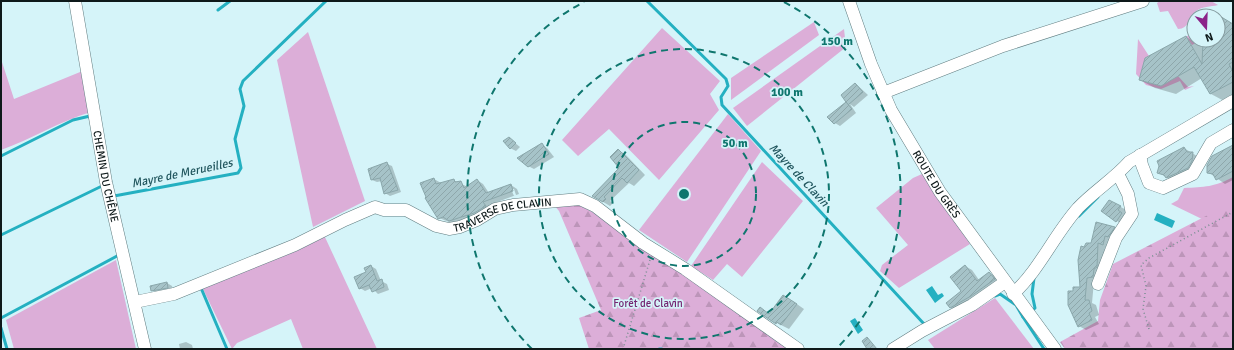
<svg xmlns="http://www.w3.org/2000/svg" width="1234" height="350" font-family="Signika,sans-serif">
	<defs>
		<pattern id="forest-firs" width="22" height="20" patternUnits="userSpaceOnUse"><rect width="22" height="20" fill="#dcaed8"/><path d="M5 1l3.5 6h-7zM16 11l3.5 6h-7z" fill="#bc95b9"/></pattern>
		<pattern id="building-hatch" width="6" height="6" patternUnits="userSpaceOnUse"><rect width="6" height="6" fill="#a6c3c8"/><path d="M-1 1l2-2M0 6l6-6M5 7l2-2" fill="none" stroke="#8ea7ab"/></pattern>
	</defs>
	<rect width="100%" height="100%" fill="#d5f4f9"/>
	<!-- green -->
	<g fill="#dcaed8">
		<path d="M1160 1H1211L1218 5C1210 7 1203 6 1196 11 1189 17 1189 29 1178 29L1168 11 1160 12 1157 3Z"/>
		<path d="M814 22 819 35 731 100V78Z"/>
		<path d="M662 28 720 81 710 94 719 110 659 180 609 129 578 156 562 140Z"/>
		<path d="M844 29 846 47 747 126 733 108Z"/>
		<path d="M308 32 365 201 313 227 277 60Z"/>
		<path d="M1194 35V40H1201L1192 45 1186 36Z"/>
		<path d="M1138 39 1149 56 1146 82 1161 86 1178 76 1188 87 1194 86 1185 90 1180 81 1161 89 1146 85 1136 74Z"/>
		<path d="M1 59 14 99 85 70 91 112C60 121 32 139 1 150Z"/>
		<path d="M728 114 761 151 687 262 639 230Z"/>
		<path d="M762 162 803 201 742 277 727 264 713 280 691 266Z"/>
		<path d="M922 174 970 244 899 288 880 271 882 265 908 245 876 208 913 178Z"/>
		<path d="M1233 177V204L1204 220 1171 204 1178 200 1184 188C1204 187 1215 187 1233 177Z"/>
		<path d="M324 235 377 349H303L291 319 237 343 232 349 202 287Z"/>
		<path d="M116 260 136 349H14L6 320Z"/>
		<path d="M995 298 1034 349H935L928 340Z"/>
	</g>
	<!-- forest -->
	<g fill="url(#forest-firs)">
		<path d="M1233 202V349H1065L1060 342 1098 321 1100 300 1113 264Z"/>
		<path d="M553 204H578L594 213 656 252 789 349H589L579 318 601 310 559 211Z"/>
	</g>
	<!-- water -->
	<g fill="#24b0c1">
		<path d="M1157 213 1175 221 1172 228 1154 220Z"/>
		<path d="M932 286 938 295 942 293 944 296 935 303 926 290Z"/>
		<path d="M855 318 863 330 858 334 850 321Z"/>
	</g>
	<!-- shadow -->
	<g fill="#0003" fill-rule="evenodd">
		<path d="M1205 9 1218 16H1205Z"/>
		<path d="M1218 16 1233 25V98L1226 102 1211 94 1202 78 1176 94 1155 88 1140 80 1186 37 1201 45 1203 50 1204 40H1218Z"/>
		<path d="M856 84 868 95 854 107 850 104 856 113 840 126 835 123 846 103 850 105 842 95Z"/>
		<path d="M509 138 520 147 516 151 510 148Z"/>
		<path d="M542 145 547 148 554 157 534 169 528 166Z"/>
		<path d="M1233 147V180L1225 184 1208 172Z"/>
		<path d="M1184 148 1200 158V166L1174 182 1158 172Z"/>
		<path d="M618 150 625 154 645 175 634 186 629 183 610 201 613 203 610 206 593 196 621 168Z"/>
		<path d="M387 164 392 166 401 192 390 196 385 193 382 181 377 182 372 180 369 170Z"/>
		<path d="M434 179 441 183 453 180 468 187 477 180 483 184 489 193 511 185 517 189 519 194 489 205 491 210 454 224 439 218 430 206 422 183ZM511 189H514L516 195 514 196Z"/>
		<path d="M1110 201 1128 211 1124 226 1103 211Z"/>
		<path d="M1114 228 1121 232 1110 248 1105 247 1104 271 1094 281 1092 303 1096 305 1099 315 1095 317 1099 324 1086 330 1079 326 1074 292 1081 287 1085 248Z"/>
		<path d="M371 266 376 269 381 281 387 284 389 290 378 294 372 288 365 291 360 288Z"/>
		<path d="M965 266 972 270 979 280 989 273 996 277 1001 283 957 311 950 307 963 291Z"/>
		<path d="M167 283 172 286 173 290 157 293 152 290Z"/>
		<path d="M791 300 804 309 789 329 777 323 758 311 770 315Z"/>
		<path d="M186 342 192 345 193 349H180L179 344Z"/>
	</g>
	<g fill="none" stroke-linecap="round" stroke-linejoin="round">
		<!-- stream -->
		<g stroke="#24b0c1" stroke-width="3">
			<path d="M647 1 726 79 728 86 721 97 722 105 925 325"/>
			<path d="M218 10 230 1"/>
			<path d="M1 156 73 120 90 116V118"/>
			<path d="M114 196 238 173 241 168 235 139 244 106 240 89 243 81 326 1"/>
			<path d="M1079 216 1098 197"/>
			<path d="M1 235 104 185"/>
			<path d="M1034 278 1032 294 1035 308 1034 309"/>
			<path d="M201 288 227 349"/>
			<path d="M995 296 1000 294 1016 305 1023 317 1026 315"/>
			<path d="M1023 317 1044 349"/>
			<path d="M1 318 119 255"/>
			<path d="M1 328 7 349"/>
			<path d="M659 349H662"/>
		</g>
	</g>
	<!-- building -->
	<g fill="url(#building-hatch)" stroke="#8aa7ab">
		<path d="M1218 15 1233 24V62L1229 64 1233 72V82L1210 94 1194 67 1161 86 1139 80 1145 58 1186 36 1202 64 1203 40H1218Z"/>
		<path d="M855 83 863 92 848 105 841 95Z"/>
		<path d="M846 102 852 109 834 124 827 117Z"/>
		<path d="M509 137 516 143 510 149 503 141Z"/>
		<path d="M542 143 549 154 528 167 517 158Z"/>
		<path d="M1233 145V171L1216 180 1213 174 1207 173V165L1212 156Z"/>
		<path d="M1184 147 1187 152H1193L1192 161 1188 168 1166 178 1164 175 1157 173 1159 166 1157 161Z"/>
		<path d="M618 149 639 170 627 183 622 178 604 197 606 199 603 202 592 196 619 168 610 157Z"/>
		<path d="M387 162 398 190 384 194 380 178 371 180 368 169Z"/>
		<path d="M434 178 436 184 454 179 455 182 461 181 464 188 477 179 486 193 511 184 513 191 483 202 486 206 474 213 449 221 443 217 438 219 425 198 426 197 420 183Z"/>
		<path d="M1109 200 1121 206 1118 210 1122 213 1116 222 1101 211Z"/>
		<path d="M1096 222 1115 227 1108 237 1105 236 1103 245 1098 243 1097 267 1094 269 1093 277 1087 278 1085 300H1089L1092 311 1089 313 1092 320 1078 327 1068 305V291H1073V287H1080L1078 260 1081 246 1084 247 1086 243H1091Z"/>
		<path d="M371 265 377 281 382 279 384 287 372 292 369 285 359 289 354 277 366 272 364 268Z"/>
		<path d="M965 265 977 281 989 272 995 279 971 296 950 308 946 303 961 291 950 277Z"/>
		<path d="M167 282 168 288 151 291 150 286Z"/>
		<path d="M783 295 797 304 781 325 777 322 776 324 757 311 760 307 769 314Z"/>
		<path d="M867 337 877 349H867L862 341Z"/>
	</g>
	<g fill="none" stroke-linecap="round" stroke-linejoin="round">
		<defs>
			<g id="minor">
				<path id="s1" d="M75 1 106 182 145 349"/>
				<path id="s2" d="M849 1 871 64 891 110 940 192 1055 349"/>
				<path d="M883 93 1003 46 1143 1"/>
				<path d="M1140 155 1142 165 1149 183 1163 188 1193 174 1211 143 1233 130"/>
				<path d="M1098 284 1116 238 1132 214 1128 194 1118 174"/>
				<path d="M1013 294C1040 269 1054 235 1078 208 1094 191 1114 179 1129 162L1233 101"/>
				<path id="s3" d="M135 302 174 294 295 245 345 220 375 207 384 210H406L436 226 449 229 460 227 477 220 495 209 513 205 580 199 595 206 643 243 685 269 798 349"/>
				<path d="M893 349 922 331 972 305 1005 282"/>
			</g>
		</defs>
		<!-- minor casing -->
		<use href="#minor" stroke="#617d81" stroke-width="13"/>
		<!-- path -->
		<g stroke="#798f92" stroke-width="1.5" stroke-dasharray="1 3" stroke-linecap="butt">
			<path d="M1190 31 1194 38"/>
			<path d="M1195 40 1196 42"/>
			<path d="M1149 329 1143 309 1146 286 1141 265 1149 258 1233 212"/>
			<path d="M623 349 650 260"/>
		</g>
		<!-- minor -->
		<use href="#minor" stroke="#fff" stroke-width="12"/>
	</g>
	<!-- distance rings -->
	<g fill="none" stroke="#0f766e" stroke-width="2" stroke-dasharray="7 5">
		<circle cx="684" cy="194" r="72"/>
		<circle cx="684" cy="194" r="145"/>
		<path d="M532 349A217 217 0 0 1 584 2M784 2A217 217 0 0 1 836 349"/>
	</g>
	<g text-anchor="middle" stroke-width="3.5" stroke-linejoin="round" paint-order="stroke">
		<!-- street labels -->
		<g font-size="11" fill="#0e191a" stroke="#d5f4f9">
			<text dy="4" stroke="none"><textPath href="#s1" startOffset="178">CHEMIN DU CHÊNE</textPath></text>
			<text dy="4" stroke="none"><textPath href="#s2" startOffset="204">ROUTE DU GRÈS</textPath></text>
			<text dy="4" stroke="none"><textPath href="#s3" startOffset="394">TRAVERSE DE CLAVIN</textPath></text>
		</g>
		<!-- park labels -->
		<g font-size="11" fill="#742772" stroke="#d5f4f9">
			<text x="648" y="307">Forêt de Clavin</text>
		</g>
		<!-- water labels -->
		<g font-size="12" font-style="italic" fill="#21565e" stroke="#d5f4f9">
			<text transform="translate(182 173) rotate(-12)" y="4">Mayre de Merueilles</text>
			<text transform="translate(799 175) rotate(47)" y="4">Mayre de Clavin</text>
		</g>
	</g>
	<circle cx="684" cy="194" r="6" fill="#0f766e" stroke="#d5f4f9" stroke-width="2"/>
	<g font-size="12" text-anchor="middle" font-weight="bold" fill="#0f766e" stroke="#d5f4f9" stroke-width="3.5" stroke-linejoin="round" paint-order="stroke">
		<text x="837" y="45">150 m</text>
		<text x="787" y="96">100 m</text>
		<text x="735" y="147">50 m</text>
	</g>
	<!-- border -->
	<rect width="1234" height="350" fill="none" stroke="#0e191a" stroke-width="4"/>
	<!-- north arrow -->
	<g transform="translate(1206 28) rotate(161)"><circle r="19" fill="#d5f4f9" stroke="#859ca0"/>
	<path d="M0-3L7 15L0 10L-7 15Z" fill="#8b2389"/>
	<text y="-6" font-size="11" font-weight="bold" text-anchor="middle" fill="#0e191a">N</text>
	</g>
</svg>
